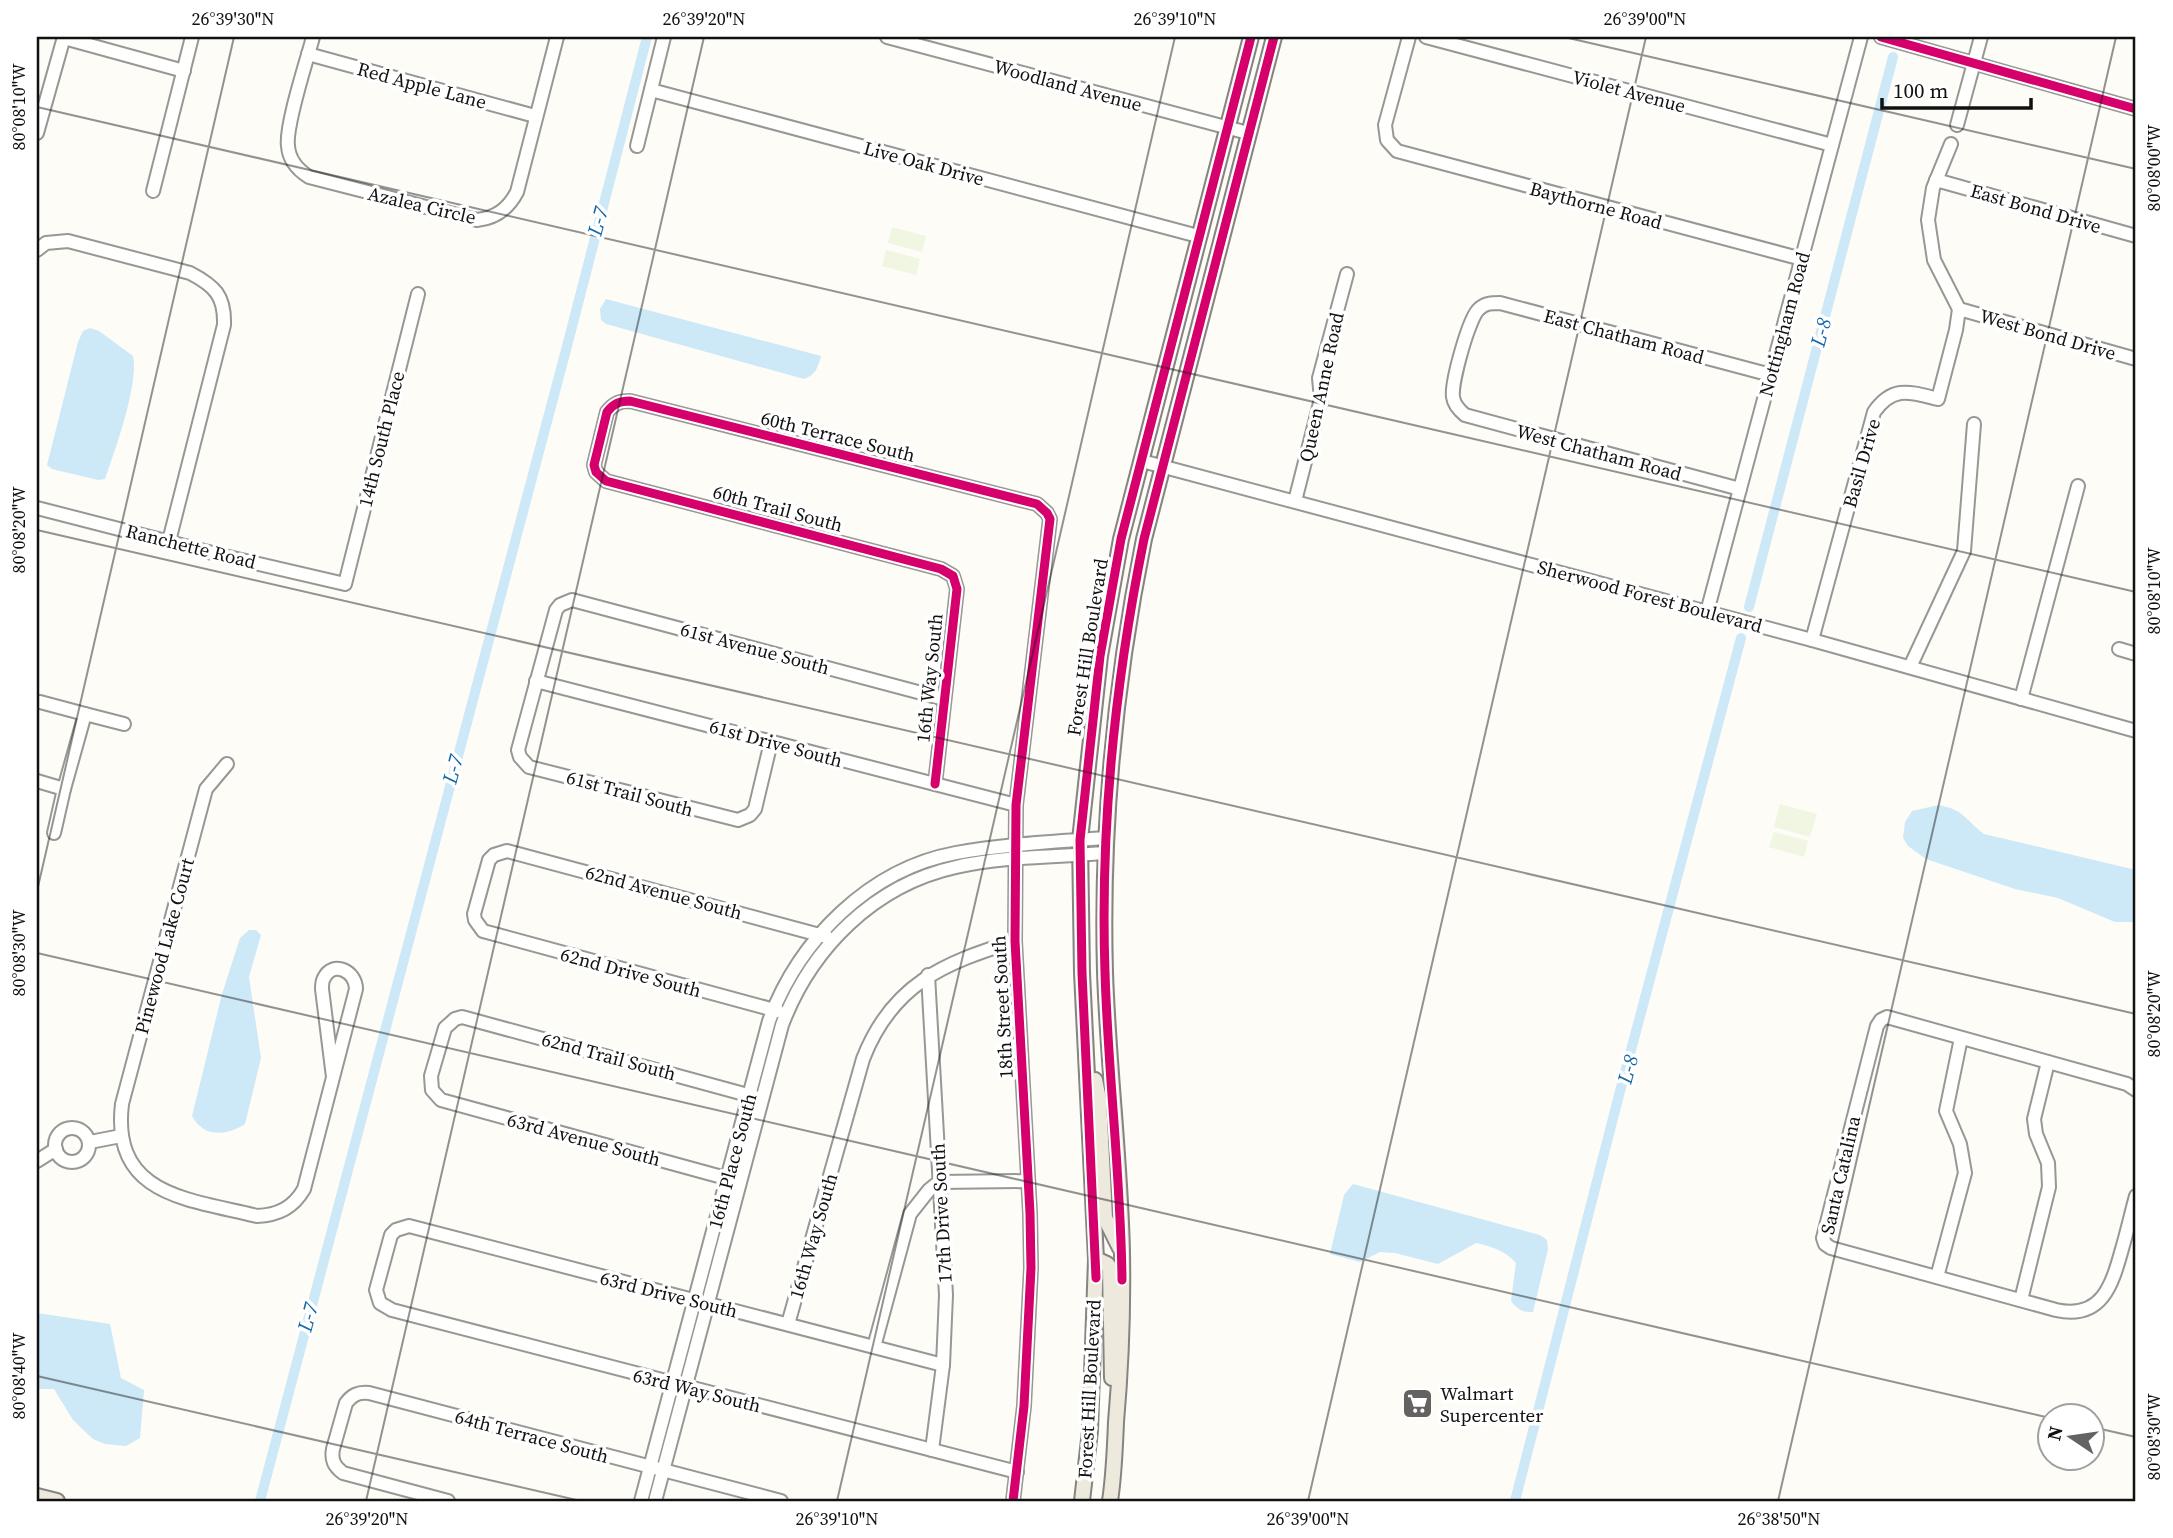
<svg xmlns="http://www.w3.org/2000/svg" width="2173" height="1538" font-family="'Source Serif 4',serif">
	<rect width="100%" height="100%" fill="#fdfcf7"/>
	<!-- pitch -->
	<g fill="#f0f6e1">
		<path d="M892 227 926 236 922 252 888 243Z"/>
		<path d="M886 250 920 259 916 275 882 266Z"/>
		<path d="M1780 804 1817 814 1810 837 1774 827Z"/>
		<path d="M1774 832 1808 841 1804 857 1769 847Z"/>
	</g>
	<!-- water -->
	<g fill="#cde8f7">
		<path d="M606 299 821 356C818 367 816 375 804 379L606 324 601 320 600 309Z"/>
		<path d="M90 328 99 331 133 356C139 384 115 450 105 479L98 480 52 469 47 465 78 342 83 331Z"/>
		<path d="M1939 805C1966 811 1964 819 1984 834L2136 870V922H2115L2058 898 2015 889 1926 859 1908 846 1903 838 1905 822 1912 811Z"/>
		<path d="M249 930H256L261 935 249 977 261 1058 245 1124C226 1136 204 1138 192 1116L222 994 240 938Z"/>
		<path d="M1353 1184 1540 1235 1547 1240 1548 1249 1533 1312C1523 1313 1517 1309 1511 1301L1516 1263C1504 1250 1493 1247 1476 1243L1438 1264 1395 1253 1380 1252 1360 1262 1330 1254 1344 1195Z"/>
		<path d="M37 1313 110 1324 121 1378 144 1390 140 1438 126 1446 105 1444 93 1439 73 1420 54 1389H37Z"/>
	</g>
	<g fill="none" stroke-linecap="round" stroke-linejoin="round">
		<!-- canal -->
		<g stroke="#cde8f7" stroke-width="10">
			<path d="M1749 607 1893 57"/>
			<path d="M260 1501 566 350 647 37"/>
			<path d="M1515 1501 1619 1095 1741 638"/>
		</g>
		<defs>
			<g id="minor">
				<path d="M313 37C307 60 285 126 288 146 289 160 298 170 309 177L477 220C496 218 508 209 517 192L557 37"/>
				<path d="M887 37 1248 133"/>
				<path d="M1409 37 1385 125 1387 140 1397 151 1802 259"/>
				<path d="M1426 37 1832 145"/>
				<path d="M1881 37 2136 109"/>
				<path d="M64 38 184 71"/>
				<path d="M308 54 535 116"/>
				<path d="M651 90 1198 236"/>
				<path d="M1957 125 1981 37"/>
				<path d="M37 133 64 37"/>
				<path d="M637 146 664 37"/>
				<path d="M1936 180 2136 236"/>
				<path d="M153 191 192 37"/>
				<path d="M37 250 46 243 68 241 190 273C215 286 225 296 224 325L169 541"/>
				<path d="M1959 309 2136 359"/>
				<path d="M1142 461 1812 640 2136 731"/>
				<path d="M1740 489 1465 415C1459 410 1454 405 1453 397 1451 383 1469 317 1479 309 1485 303 1492 303 1500 303L1771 375"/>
				<path d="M1295 501 1321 399 1319 378 1347 274"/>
				<path d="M37 508 220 555 345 584 418 294"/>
				<path d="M1707 612 1861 37"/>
				<path d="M1812 640 1874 412C1893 385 1910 392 1938 399L1956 330 1959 309 1934 260 1928 220 1933 188 1951 144"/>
				<path d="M2119 649 2136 654"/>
				<path d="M1910 667 1964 551 1974 424"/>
				<path d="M536 681 1016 805"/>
				<path d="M2021 699 2078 486"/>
				<path d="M40 702 85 714 64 789"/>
				<path d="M85 714 124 724"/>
				<path d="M771 742 755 809 750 815 738 820 529 767 520 757 518 750 556 610 560 605 572 600 944 699"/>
				<path d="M227 764 206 789 122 1104C111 1196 189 1199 257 1216 278 1215 293 1208 304 1189L356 989C356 971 333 960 324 978 322 981 322 985 322 989L333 1077"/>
				<path d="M37 781 64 789 54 833"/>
				<path d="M935 784 957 589 953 576 941 569 606 481 596 472 594 465 607 412C614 403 620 401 630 401L1037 504 1047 513 1050 519 1016 805 1015 941 1030 1213 1031 1268 1024 1406 1013 1501"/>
				<path d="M928 975 946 1295 943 1365 932 1450"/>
				<path d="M778 1011 483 931 475 920 474 914 489 860 494 855 507 851 827 937"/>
				<path d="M2136 1090 2127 1084 1887 1017 1881 1020 1877 1026 1823 1238 1825 1244 1831 1248 2056 1310C2102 1320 2112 1285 2122 1249 2127 1232 2131 1214 2136 1196"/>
				<circle cx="72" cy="1145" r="17"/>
				<path d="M90 1142 121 1136"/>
				<path d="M37 1161 56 1149"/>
				<path d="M733 1180 441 1100 432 1090 431 1076 445 1028 455 1019 462 1017 755 1097"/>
				<path d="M1937 1277 1965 1173 1960 1144 1946 1111 1961 1038"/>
				<path d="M2021 1300 2049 1187 2048 1163 2036 1134 2034 1119 2048 1062"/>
				<path d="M788 1324 863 1059C892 984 944 963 1015 941"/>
				<path d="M874 1347 910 1214 929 1190 939 1182 1028 1181"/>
				<path d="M943 1365 409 1226 396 1230 391 1235 376 1290 380 1303 392 1310 1017 1472"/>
				<path d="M448 1501 343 1473C334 1466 331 1460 333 1449L346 1403C352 1395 358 1392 369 1393L781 1501"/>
				<path d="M641 1501 769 1021C799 940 869 869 956 853 1005 844 1056 842 1105 838"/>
				<path d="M655 1501 782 1025C811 948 874 885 956 867 1004 856 1055 857 1105 853"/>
			</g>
			<g id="major">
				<path d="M1095 1080 1099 1099 1105 1218 1120 1248"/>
				<path d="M1096 1259 1107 1264 1110 1268 1112 1378"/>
				<path d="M37 1496 57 1501"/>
				<path d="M1082 1501 1090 1431 1096 1259 1082 973 1080 840 1100 656 1121 539 1251 37"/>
				<path d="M1110 1501C1114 1475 1115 1448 1116 1422 1121 1365 1123 1309 1122 1252 1120 1159 1108 1065 1105 972 1101 826 1115 682 1144 539L1274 37"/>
			</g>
		</defs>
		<!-- minor casing -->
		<use href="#minor" stroke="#979795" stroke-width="16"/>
		<!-- major casing -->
		<use href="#major" stroke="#858482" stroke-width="18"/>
		<!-- minor -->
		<use href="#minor" stroke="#fffffe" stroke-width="12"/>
		<!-- major -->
		<use href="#major" stroke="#ede9dc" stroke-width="14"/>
		<defs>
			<g id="cycleway">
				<path d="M1881 37 2136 109"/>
				<path d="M935 784 957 589 953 576 941 569 606 481 596 472 594 465 607 412C614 403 620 401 630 401L1037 504 1047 513 1050 519 1016 805 1015 941 1030 1213 1031 1268 1024 1406 1013 1501"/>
				<path d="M1096 1278 1082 973 1080 840 1100 656 1121 539 1251 37"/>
				<path d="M1122 1280C1121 1177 1108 1075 1105 972 1100 826 1115 682 1144 539L1274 37"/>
			</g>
		</defs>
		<!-- cycleway casing -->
		<use href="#cycleway" stroke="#fff" stroke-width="13"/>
		<!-- cycleway -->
		<use href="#cycleway" stroke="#d6006c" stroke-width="9"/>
	</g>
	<!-- ticks -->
	<path fill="none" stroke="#111" stroke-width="2" stroke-opacity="0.45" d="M1564 37 2136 169M37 107 2136 592M37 530 2136 1014M37 891 234 37M37 953 2050 1418M37 1376 581 1501M2092 1427 2136 1437M366 1501 704 37M837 1501 1175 37M1308 1501 1646 37M1778 1501 2116 37"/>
	<!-- icons -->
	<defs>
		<symbol id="supermarket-square" viewBox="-11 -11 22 22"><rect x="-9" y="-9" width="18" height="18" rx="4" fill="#646362" stroke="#fff"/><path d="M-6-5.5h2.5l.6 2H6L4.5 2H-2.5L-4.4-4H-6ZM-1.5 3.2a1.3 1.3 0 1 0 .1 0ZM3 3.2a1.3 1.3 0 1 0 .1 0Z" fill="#fff"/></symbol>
	</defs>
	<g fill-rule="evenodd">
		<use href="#supermarket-square" x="1400" y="1386" width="35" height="35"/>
	</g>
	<g text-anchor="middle" stroke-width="7" stroke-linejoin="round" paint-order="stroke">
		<!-- street labels -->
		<g font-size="19" fill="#111" stroke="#fff">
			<text transform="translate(422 85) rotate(15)" y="7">Red Apple Lane</text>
			<text transform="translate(1068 85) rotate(15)" y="7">Woodland Avenue</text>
			<text transform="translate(1629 91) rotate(15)" y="7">Violet Avenue</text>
			<text transform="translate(924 163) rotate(15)" y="7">Live Oak Drive</text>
			<text transform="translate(422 205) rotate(13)" y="7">Azalea Circle</text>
			<text transform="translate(1596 205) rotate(15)" y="7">Baythorne Road</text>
			<text transform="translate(2036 208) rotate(16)" y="7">East Bond Drive</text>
			<text transform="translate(1784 324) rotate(-75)" y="7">Nottingham Road</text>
			<text transform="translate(2048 334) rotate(16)" y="7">West Bond Drive</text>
			<text transform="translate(1624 336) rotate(15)" y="7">East Chatham Road</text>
			<text transform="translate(1321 387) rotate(-78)" y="7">Queen Anne Road</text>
			<text transform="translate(838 436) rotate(14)" y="7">60th Terrace South</text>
			<text transform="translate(381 439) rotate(-76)" y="7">14th South Place</text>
			<text transform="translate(1599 452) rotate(15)" y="7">West Chatham Road</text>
			<text transform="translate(1861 463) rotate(-74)" y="7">Basil Drive</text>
			<text transform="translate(778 508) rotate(15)" y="7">60th Trail South</text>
			<text transform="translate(191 546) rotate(14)" y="7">Ranchette Road</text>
			<text transform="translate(1650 596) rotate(15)" y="7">Sherwood Forest Boulevard</text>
			<text transform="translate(1087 647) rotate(-81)" y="7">Forest Hill Boulevard</text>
			<text transform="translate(755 648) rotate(15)" y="7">61st Avenue South</text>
			<text transform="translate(929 678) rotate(-84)" y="7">16th Way South</text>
			<text transform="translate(776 743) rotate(15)" y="7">61st Drive South</text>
			<text transform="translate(630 793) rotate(15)" y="7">61st Trail South</text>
			<text transform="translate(664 892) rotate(15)" y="7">62nd Avenue South</text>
			<text transform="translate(164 946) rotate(-75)" y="7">Pinewood Lake Court</text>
			<text transform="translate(631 972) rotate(15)" y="7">62nd Drive South</text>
			<text transform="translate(1002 1007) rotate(-93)" y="7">18th Street South</text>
			<text transform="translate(609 1056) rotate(15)" y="7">62nd Trail South</text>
			<text transform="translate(584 1139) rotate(15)" y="7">63rd Avenue South</text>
			<text transform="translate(732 1161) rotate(-75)" y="7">16th Place South</text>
			<text transform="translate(1840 1175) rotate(-77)" y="7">Santa Catalina</text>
			<text transform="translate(941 1213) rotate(-93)" y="7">17th Drive South</text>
			<text transform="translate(813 1236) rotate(-74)" y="7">16th Way South</text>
			<text transform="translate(669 1294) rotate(14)" y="7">63rd Drive South</text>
			<text transform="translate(1089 1389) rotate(-87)" y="7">Forest Hill Boulevard</text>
			<text transform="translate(697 1390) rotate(14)" y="7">63rd Way South</text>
			<text transform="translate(532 1436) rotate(15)" y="7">64th Terrace South</text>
		</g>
		<!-- poi labels -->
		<g font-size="19" fill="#111" stroke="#fff" text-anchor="start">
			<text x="1440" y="1400">Walmart<tspan x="1440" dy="22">Supercenter</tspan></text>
		</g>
		<!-- water labels -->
		<g font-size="21" font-style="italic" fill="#1768a6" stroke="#fff">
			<text transform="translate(598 221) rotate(-75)" y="7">L-7</text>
			<text transform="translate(1821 332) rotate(-75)" y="7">L-8</text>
			<text transform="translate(453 769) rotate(-75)" y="7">L-7</text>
			<text transform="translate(1628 1069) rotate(-75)" y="7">L-8</text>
			<text transform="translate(308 1317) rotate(-75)" y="7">L-7</text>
		</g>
	</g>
	<!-- border -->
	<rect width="2173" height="1538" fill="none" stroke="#ffffff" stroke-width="77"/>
	<!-- north arrow -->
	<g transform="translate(2071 1437) rotate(283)"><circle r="33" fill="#ffffff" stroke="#a0a0a0" stroke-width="2"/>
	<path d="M0-5L12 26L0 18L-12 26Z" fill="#646362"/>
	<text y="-10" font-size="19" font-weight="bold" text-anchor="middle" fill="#111111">N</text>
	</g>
	<!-- scale -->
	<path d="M1882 98v10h149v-10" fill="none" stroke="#111111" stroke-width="3.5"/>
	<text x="1893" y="98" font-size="21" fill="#111111" stroke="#ffffff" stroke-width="5" paint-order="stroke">100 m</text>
	<rect x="38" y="38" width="2096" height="1462" fill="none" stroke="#111" stroke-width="2.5"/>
	<g font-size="18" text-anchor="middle" fill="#111">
		<text x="233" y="25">26°39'30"N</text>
		<text x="704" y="25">26°39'20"N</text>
		<text x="1175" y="25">26°39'10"N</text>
		<text x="1645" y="25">26°39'00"N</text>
		<text transform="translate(19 107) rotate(-90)" y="6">80°08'10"W</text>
		<text transform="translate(2154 168) rotate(-90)" y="6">80°08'00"W</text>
		<text transform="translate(19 530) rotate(-90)" y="6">80°08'20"W</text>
		<text transform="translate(2154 591) rotate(-90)" y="6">80°08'10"W</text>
		<text transform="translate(19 953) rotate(-90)" y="6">80°08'30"W</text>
		<text transform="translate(2154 1014) rotate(-90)" y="6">80°08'20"W</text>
		<text transform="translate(19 1376) rotate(-90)" y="6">80°08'40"W</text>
		<text transform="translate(2154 1437) rotate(-90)" y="6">80°08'30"W</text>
		<text x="367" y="1525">26°39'20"N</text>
		<text x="837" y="1525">26°39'10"N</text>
		<text x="1308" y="1525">26°39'00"N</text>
		<text x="1779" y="1525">26°38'50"N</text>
	</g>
</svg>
